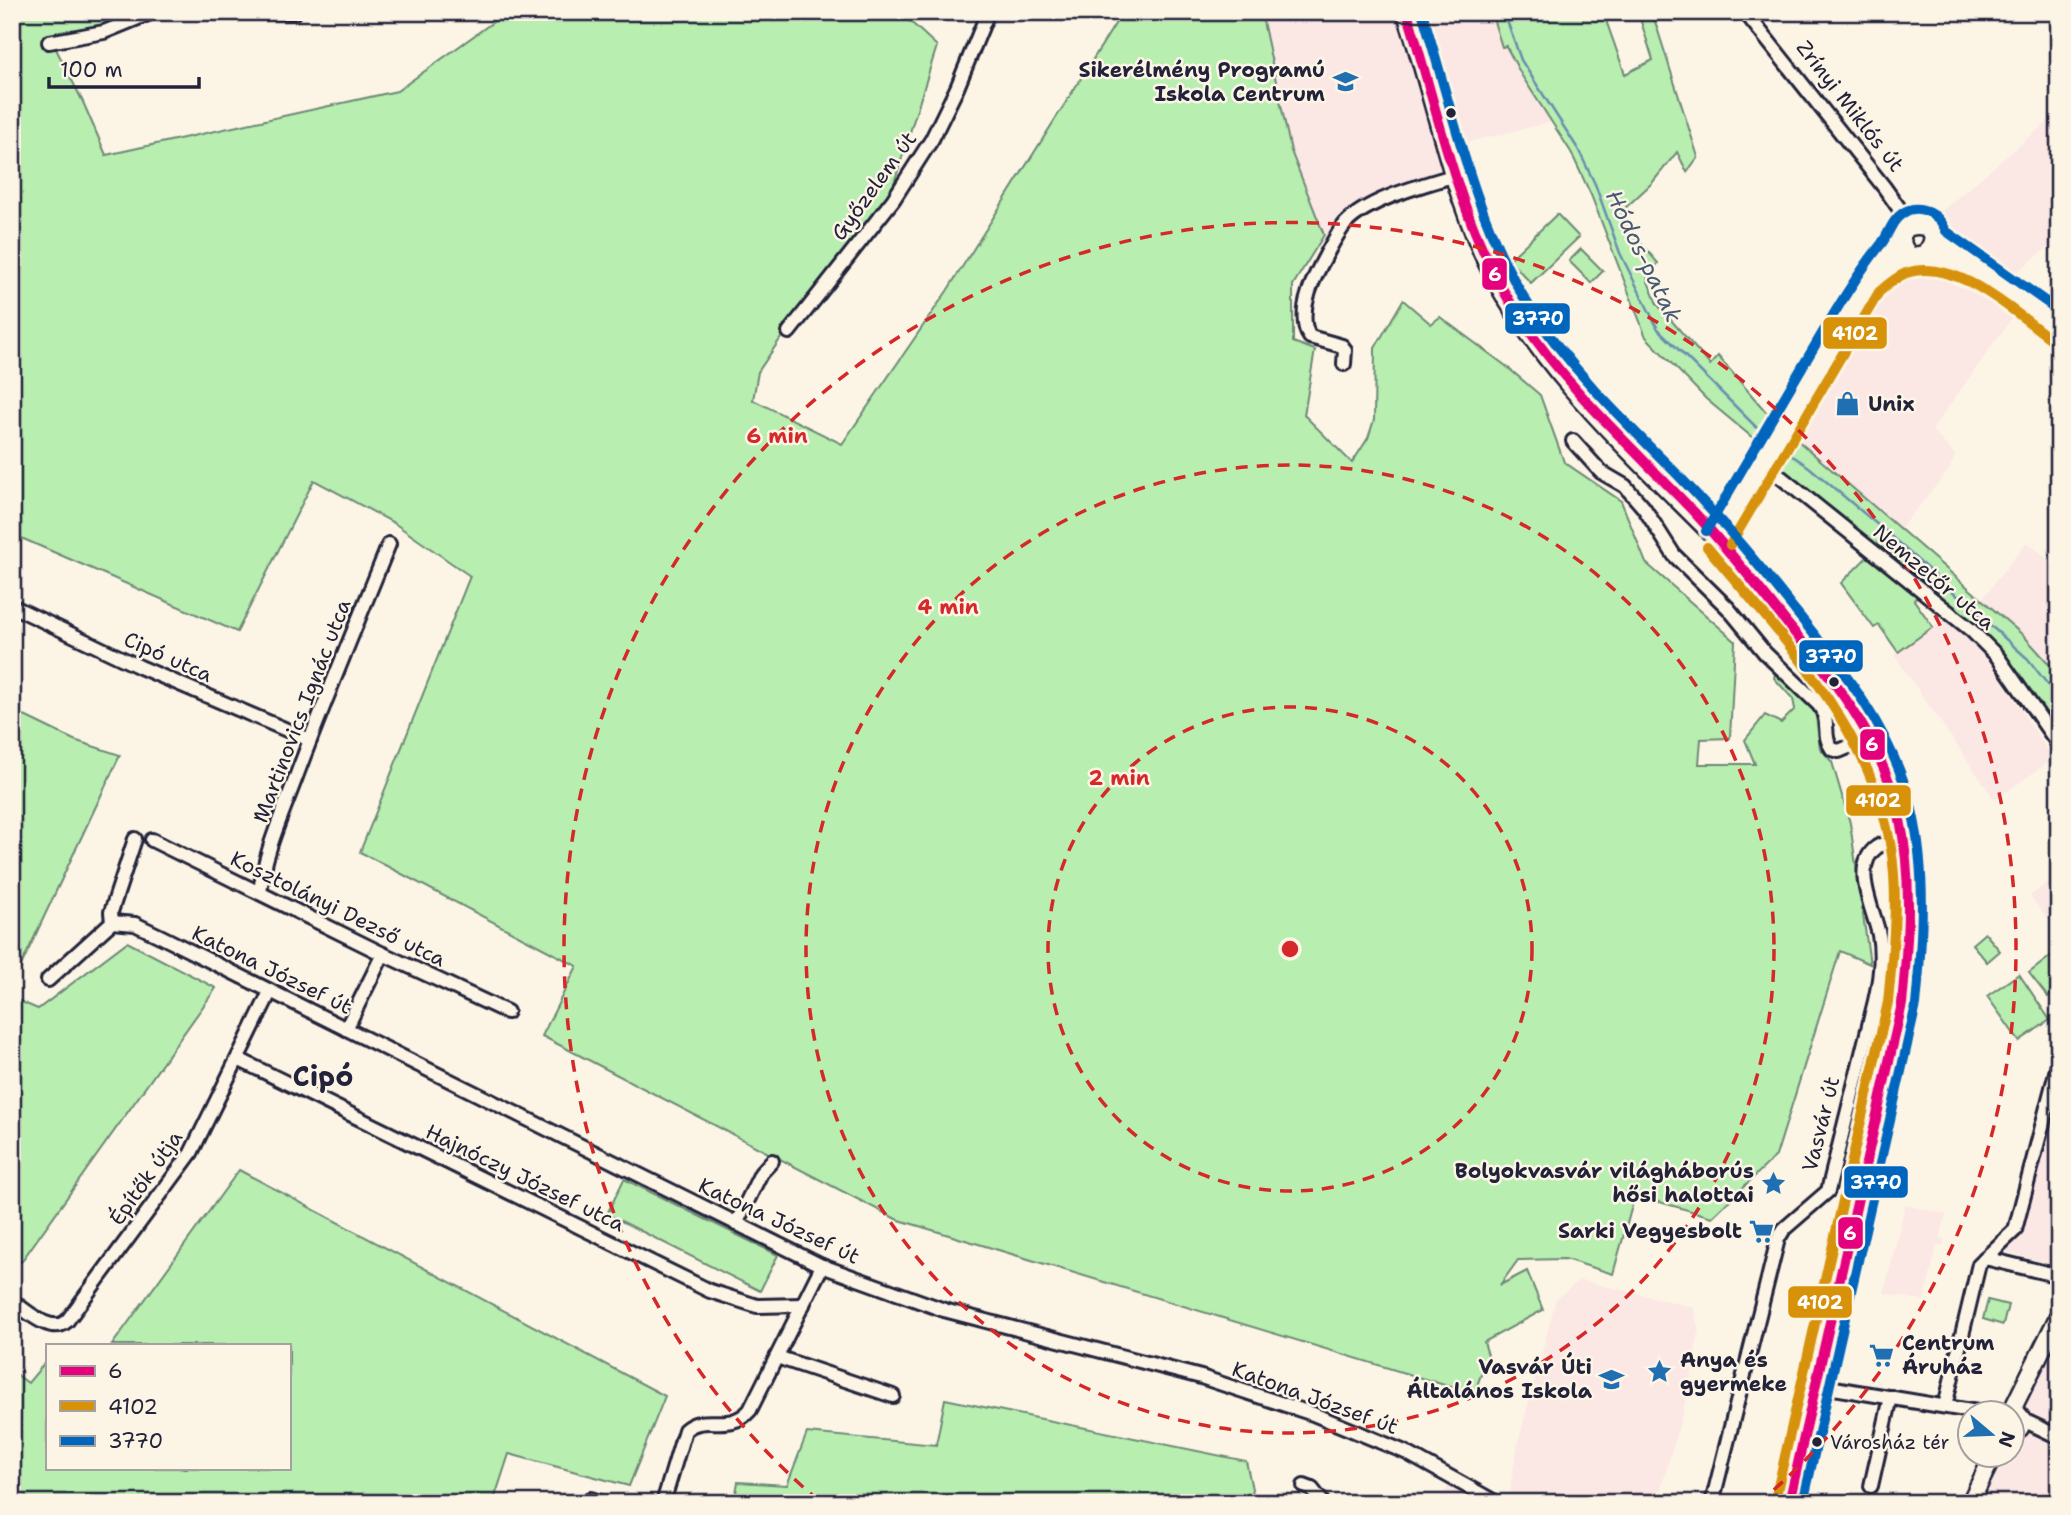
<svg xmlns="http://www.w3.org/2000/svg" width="2071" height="1515" font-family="'Shantell Sans',sans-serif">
	<rect width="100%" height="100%" fill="#fcf5e5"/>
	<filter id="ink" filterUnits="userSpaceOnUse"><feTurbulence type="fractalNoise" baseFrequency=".0143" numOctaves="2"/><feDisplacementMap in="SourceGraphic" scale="14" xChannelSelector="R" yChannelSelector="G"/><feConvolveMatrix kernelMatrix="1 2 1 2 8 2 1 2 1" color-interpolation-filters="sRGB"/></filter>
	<g filter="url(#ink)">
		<!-- built -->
		<g fill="#fbe7e4">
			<path d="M1261 12H1491L1502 46 1506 45 1552 122 1455 145 1460 166 1399 185 1345 214 1324 235 1291 151Z"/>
			<path d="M2057 114 2059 117V239L2009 278 2029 294 1932 430 1955 455 1949 470 1899 530 1796 439 1803 419 1846 350 1900 278 1953 232 1938 214Z"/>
			<path d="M2027 542 2059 568V675L2024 636 1981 600Z"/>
			<path d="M1946 618 1963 632 1990 662 2053 759 1995 800 1894 655Z"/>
			<path d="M2050 881 2059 893V915L2050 922 2030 896Z"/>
			<path d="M2059 1061V1266L1995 1249 2015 1230Z"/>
			<path d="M1905 1205 1946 1214 1940 1238 1944 1239 1942 1246H1937L1924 1301 1884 1293Z"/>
			<path d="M1580 1280 1693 1307 1699 1330 1688 1393 1657 1503H1516L1511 1498V1482L1518 1443 1556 1299Z"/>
			<path d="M2059 1304V1503H1963L1985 1456H2011V1414L2006 1413Z"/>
			<path d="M1449 1486 1477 1503H1436Z"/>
		</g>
		<!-- green -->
		<g fill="#b8eeb0" stroke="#6d8876" stroke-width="2">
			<path d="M12 12H132L54 45 83 102 106 155 397 91 507 12H900L937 46 890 196 791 323 758 372 753 400 842 444 947 291 1117 21 1130 12H1261L1291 151 1324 235 1293 285V342L1315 350 1304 415 1352 463 1368 438 1374 420 1375 348 1403 300 1431 324 1440 317 1506 366 1540 395 1564 462 1621 501 1646 563 1735 641 1730 738 1701 739 1699 764H1755L1745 740 1765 715 1781 723 1795 709 1793 699 1774 678 1776 670 1815 709 1820 748 1832 762 1850 823 1870 964 1840 951 1776 1156 1712 1217 1635 1195 1613 1274 1565 1259 1518 1260 1500 1285 1527 1271 1543 1310 1484 1342 1488 1355 1474 1394 896 1219 542 1036 577 966 360 852 470 576 394 523 314 480 237 632 12 534Z"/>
			<path d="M1491 12H1603L1625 74 1653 60 1638 12H1652L1698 157 1687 172 1677 152 1652 183 1622 211 1629 236 1632 233 1658 263 1647 279 1657 304 1710 365 1718 356 1773 420 1770 426 1794 442 1796 439 2024 636 2059 675V735L2004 655 1969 620 1782 471 1783 463 1706 399 1646 337 1591 195 1571 152 1522 76 1506 46 1502 47Z"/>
			<path d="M1557 214 1579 237 1531 283 1509 260Z"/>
			<path d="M1581 249 1603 271 1591 283 1569 261Z"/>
			<path d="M1868 556 1918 595 1914 600 1933 627 1898 652 1879 625 1874 628 1841 583Z"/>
			<path d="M12 710 74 740 120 755 12 985Z"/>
			<path d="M1985 933 2000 951 1987 962 1972 944Z"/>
			<path d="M127 942 216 988 21 1262 12 1255V998L38 1009Z"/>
			<path d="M2056 952 2059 955V988L2048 997 2029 973Z"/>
			<path d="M2019 974 2050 1020 2019 1041 1987 996Z"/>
			<path d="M239 1170 665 1396 629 1486 509 1454 493 1503H12V1371L28 1383 47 1360V1468H289V1345H112Z"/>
			<path d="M624 1179 778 1255 760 1291 607 1214Z"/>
			<path d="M1988 1300 2008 1305 2003 1325 1983 1319Z"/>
			<path d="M945 1399 1246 1461 1255 1503H734L738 1482 787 1485 807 1433 936 1445Z"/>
		</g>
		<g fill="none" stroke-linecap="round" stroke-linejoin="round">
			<!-- stream -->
			<g stroke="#6b8eaf" stroke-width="2.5">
				<path d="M1504 12 1521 60 1578 149 1595 184 1620 253 1658 329 1767 438"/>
				<path d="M1781 448 1809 467 1885 531 2028 659 2059 699"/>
			</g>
			<defs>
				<g id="minor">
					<path d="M241 12H295"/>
					<path d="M1745 12 1884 187 1901 211 1918 223"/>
					<path d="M49 42 104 32 153 12"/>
					<path d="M789 332 893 200 932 139 957 88 988 12"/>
					<path d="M1344 364 1345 350 1342 346 1310 337C1302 326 1304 307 1308 295 1312 281 1319 268 1326 255 1332 244 1338 232 1346 223 1370 198 1424 185 1456 175"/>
					<path d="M1573 441 1601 472 1625 486 1644 508 1674 555 1728 608 1765 653 1819 705C1832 723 1821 734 1832 749L1839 751 1870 738"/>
					<path d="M1762 462 1971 630 1997 656 2059 745"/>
					<path d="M12 606 140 667 310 740"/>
					<path d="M152 840 383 954 507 1012"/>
					<path d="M260 893C264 853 282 815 296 777 325 699 358 621 389 544"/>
					<path d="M112 922 135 924 162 937 822 1266 944 1310 1201 1377 1313 1414 1405 1452 1497 1503"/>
					<path d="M48 980 112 922 111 912 135 839"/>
					<path d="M346 1029 383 954"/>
					<path d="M238 1059 710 1291 757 1306 803 1305"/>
					<path d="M736 1224 761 1173 772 1161"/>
					<path d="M1985 1258 2059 1276"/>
					<path d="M12 1301C27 1311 51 1335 67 1321L191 1153 270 992"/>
					<path d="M777 1357 893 1396"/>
					<path d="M1816 1385 1989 1414"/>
					<path d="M1945 1406 1979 1264 2015 1230 2059 1061"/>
					<path d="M2023 1420 2059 1437"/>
					<path d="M1304 1486 1312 1489 1323 1503"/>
					<path d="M1871 1486 1891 1397"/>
					<path d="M584 1503 591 1499 603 1503"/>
					<path d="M663 1503 685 1430C705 1412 729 1434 750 1410L822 1266"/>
					<path d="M1712 1503 1778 1239 1784 1229 1828 1191 1875 1001C1880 979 1883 957 1879 935 1874 910 1850 866 1877 847 1885 842 1895 840 1903 837"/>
				</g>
				<g id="tertiary">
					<path d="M1718 538C1799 638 1898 735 1908 870 1911 914 1906 960 1902 1004L1789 1503"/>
					<path d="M2011 1412 2059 1315"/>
					<path d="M2008 1414 2017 1413 2023 1420 2020 1428 2011 1431"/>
					<path d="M1970 1503 1993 1456"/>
				</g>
				<g id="primary">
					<path d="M1407 12C1434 91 1449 175 1483 251 1531 361 1635 454 1718 538L1868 283 1901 241"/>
					<path d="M1934 240 2059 328"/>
					<path d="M1905 252C1881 216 1953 215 1929 251"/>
					<path d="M1883 272C1904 256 1931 251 1956 260"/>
				</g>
			</defs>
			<!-- minor casing -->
			<use href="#minor" stroke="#22223b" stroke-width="18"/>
			<!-- tertiary casing -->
			<use href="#tertiary" stroke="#22223b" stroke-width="21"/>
			<!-- primary casing -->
			<use href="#primary" stroke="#22223b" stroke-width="24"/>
			<!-- minor -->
			<use href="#minor" stroke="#fcf5e5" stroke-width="12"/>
			<!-- tertiary -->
			<use href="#tertiary" stroke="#fcf5e5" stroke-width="16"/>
			<!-- primary -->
			<use href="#primary" stroke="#fcf5e5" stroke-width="19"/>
			<defs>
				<path id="bus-1" d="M1407 12C1440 116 1459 228 1521 319 1569 391 1635 450 1694 512 1728 549 1759 588 1790 627 1837 683 1882 742 1899 815 1913 877 1908 941 1902 1004L1789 1503"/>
				<g id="bus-2">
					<path d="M1730 545 1879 292C1887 285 1896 277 1906 273 1955 256 2014 312 2051 339"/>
					<path d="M1707 547C1787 643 1885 743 1894 874 1897 917 1892 960 1888 1002L1775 1500"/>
				</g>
				<g id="bus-3">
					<path d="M1422 12C1454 113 1473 219 1531 309 1571 370 1625 422 1676 473 1718 516 1756 561 1793 608 1843 670 1893 731 1912 810 1927 874 1922 941 1916 1005L1803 1503"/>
					<path d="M1706 531C1738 477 1769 423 1801 369 1827 326 1851 282 1882 243 1890 232 1891 221 1903 213 1920 202 1940 215 1946 231L2059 311"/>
				</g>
			</defs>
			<!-- bus-1 casing -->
			<use href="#bus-1" stroke="#fcf5e5" stroke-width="16"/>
			<!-- bus-2 casing -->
			<use href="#bus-2" stroke="#fcf5e5" stroke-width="16"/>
			<!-- bus-3 casing -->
			<use href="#bus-3" stroke="#fcf5e5" stroke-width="16"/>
			<!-- bus-1 -->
			<use href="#bus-1" stroke="#e5007d" stroke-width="10"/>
			<!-- bus-2 -->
			<use href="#bus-2" stroke="#d79209" stroke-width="10"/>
			<!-- bus-3 -->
			<use href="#bus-3" stroke="#0065bd" stroke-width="10"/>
		</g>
	</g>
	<!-- distance rings -->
	<g fill="none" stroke="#d62828" stroke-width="3.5" stroke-dasharray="12 9">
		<circle cx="1290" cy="949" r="242"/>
		<circle cx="1290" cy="949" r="484"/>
		<path d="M819 1501A726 726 0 1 1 1761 1501"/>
	</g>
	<!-- icons -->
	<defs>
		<symbol id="school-bare" viewBox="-9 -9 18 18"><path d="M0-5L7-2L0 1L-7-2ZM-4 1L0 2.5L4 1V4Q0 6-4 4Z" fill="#1f6fb2" stroke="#fcf5e5" stroke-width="2.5" paint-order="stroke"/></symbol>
		<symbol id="shop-bare" viewBox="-9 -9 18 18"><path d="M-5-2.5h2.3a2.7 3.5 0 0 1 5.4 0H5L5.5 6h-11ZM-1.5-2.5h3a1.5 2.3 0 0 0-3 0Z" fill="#1f6fb2" stroke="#fcf5e5" stroke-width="2.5" paint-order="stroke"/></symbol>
		<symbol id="sight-bare" viewBox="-9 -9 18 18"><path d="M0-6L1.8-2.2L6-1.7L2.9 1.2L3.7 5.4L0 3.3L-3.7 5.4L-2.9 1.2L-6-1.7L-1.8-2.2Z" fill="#1f6fb2" stroke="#fcf5e5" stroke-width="2.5" paint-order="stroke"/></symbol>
		<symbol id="supermarket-bare" viewBox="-9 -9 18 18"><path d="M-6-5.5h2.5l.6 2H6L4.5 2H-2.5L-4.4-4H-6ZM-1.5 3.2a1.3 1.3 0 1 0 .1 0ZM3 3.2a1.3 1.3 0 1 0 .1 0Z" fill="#1f6fb2" stroke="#fcf5e5" stroke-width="2.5" paint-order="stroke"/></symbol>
	</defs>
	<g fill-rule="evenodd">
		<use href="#school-bare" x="1328" y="64" width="35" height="35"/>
		<use href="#shop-bare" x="1830" y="386" width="35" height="35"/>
		<use href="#sight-bare" x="1756" y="1166" width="35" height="35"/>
		<use href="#supermarket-bare" x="1744" y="1214" width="35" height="35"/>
		<use href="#supermarket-bare" x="1864" y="1338" width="35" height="35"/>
		<use href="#sight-bare" x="1642" y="1354" width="35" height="35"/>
		<use href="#school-bare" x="1594" y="1362" width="35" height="35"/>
	</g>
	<!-- markers -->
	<g fill="#22223b" stroke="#fcf5e5" stroke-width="2.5">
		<circle cx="1451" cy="113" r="6"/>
		<circle cx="1834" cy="682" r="6"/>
		<circle cx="1817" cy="1442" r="6"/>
	</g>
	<g text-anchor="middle" stroke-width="5" stroke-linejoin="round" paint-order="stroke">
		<!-- bus labels -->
		<g font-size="19" fill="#22223b" stroke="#fcf5e5" text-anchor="start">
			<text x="1830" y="1449">Városház tér</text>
		</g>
		<!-- poi labels -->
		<g font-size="21" font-weight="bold" fill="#22223b" stroke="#fcf5e5" text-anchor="end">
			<text x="1325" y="77">Sikerélmény Programú<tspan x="1325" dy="24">Iskola Centrum</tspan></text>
			<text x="1868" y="411" text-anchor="start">Unix</text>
			<text x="1754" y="1178">Bolyokvasvár világháborús<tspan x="1754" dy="24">hősi halottai</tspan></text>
			<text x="1742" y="1238">Sarki Vegyesbolt</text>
			<text x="1902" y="1350" text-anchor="start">Centrum<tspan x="1902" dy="24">Áruház</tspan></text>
			<text x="1680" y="1367" text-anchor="start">Anya és<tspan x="1680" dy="24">gyermeke</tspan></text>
			<text x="1592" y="1374">Vasvár Úti<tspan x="1592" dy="24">Általános Iskola</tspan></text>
		</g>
		<!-- street labels -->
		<g font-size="21" fill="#22223b" stroke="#fcf5e5">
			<text transform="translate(1850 106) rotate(52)" y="7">Zrínyi Miklós út</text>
			<text transform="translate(874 186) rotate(-54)" y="7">Győzelem út</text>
			<text transform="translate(1934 577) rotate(40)" y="7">Nemzetőr utca</text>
			<text transform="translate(168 657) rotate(24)" y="7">Cipó utca</text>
			<text transform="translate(302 711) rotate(-69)" y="7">Martinovics Ignác utca</text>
			<text transform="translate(338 909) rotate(26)" y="7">Kosztolányi Dezső utca</text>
			<text transform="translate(272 970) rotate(26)" y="7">Katona József út</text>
			<text transform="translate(1821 1124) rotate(-76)" y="7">Vasvár út</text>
			<text transform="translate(146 1178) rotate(-55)" y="7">Építők útja</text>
			<text transform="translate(525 1178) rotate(26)" y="7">Hajnóczy József utca</text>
			<text transform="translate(779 1221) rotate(25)" y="7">Katona József út</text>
			<text transform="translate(1315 1398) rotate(20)" y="7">Katona József út</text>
		</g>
		<!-- water labels -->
		<g font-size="23" font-style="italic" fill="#475875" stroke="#fcf5e5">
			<text transform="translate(1644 256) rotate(64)" y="8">Hódos-patak</text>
		</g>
		<!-- district labels -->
		<g font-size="28" font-weight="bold" fill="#22223b" stroke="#fcf5e5">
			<text x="323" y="1086">Cipó</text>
		</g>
	</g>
	<circle cx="1290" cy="949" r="10" fill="#d62828" stroke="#fcf5e5" stroke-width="3.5"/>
	<g font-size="21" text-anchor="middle" font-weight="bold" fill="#d62828" stroke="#fcf5e5" stroke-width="5" stroke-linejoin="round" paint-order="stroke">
		<text x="777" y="443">6 min</text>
		<text x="948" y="614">4 min</text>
		<text x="1119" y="785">2 min</text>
	</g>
	<g stroke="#fcf5e5" stroke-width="2.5">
		<rect x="1481" y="257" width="27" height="34" rx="7" fill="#e5007d"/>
		<rect x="1504" y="302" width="67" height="33" rx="7" fill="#0065bd"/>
		<rect x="1822" y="316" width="66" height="34" rx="7" fill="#d79209"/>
		<rect x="1798" y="639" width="66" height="34" rx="7" fill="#0065bd"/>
		<rect x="1859" y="728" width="27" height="33" rx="7" fill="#e5007d"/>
		<rect x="1845" y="784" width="67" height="33" rx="7" fill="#d79209"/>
		<rect x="1843" y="1165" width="66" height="34" rx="7" fill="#0065bd"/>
		<rect x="1837" y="1216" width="27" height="34" rx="7" fill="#e5007d"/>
		<rect x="1787" y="1285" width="66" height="34" rx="7" fill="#d79209"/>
	</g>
	<g font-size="19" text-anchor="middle" font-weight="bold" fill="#fff">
		<text x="1495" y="281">6</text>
		<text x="1538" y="325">3770</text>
		<text x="1855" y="340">4102</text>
		<text x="1831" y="663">3770</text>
		<text x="1872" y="751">6</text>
		<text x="1878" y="807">4102</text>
		<text x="1876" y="1189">3770</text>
		<text x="1850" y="1240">6</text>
		<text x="1820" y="1309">4102</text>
	</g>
	<!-- margin -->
	<rect width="2071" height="1515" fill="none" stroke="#fcf5e5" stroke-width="42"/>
	<rect x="21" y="21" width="2029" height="1473" fill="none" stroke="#22223b" stroke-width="2.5" filter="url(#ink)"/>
	<!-- legend -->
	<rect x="46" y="1344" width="245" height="126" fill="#fcf5e5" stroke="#a5a1a1" stroke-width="2"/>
	<rect x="60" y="1366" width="35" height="10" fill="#e5007d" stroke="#a5a1a1" stroke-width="2"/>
	<text x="108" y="1378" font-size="21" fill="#22223b">6</text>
	<rect x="60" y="1401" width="35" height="10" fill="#d79209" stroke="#a5a1a1" stroke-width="2"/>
	<text x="108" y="1414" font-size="21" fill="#22223b">4102</text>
	<rect x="60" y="1436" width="35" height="10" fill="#0065bd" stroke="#a5a1a1" stroke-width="2"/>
	<text x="108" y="1448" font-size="21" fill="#22223b">3770</text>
	<!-- north arrow -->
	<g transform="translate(1991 1434) rotate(109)"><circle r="33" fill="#fcf5e5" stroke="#a5a1a1" stroke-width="2"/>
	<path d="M0-5L12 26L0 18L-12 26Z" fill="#1f6fb2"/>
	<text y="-10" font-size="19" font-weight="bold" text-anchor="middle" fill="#22223b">N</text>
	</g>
	<!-- scale -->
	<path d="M49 77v10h150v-10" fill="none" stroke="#22223b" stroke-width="3.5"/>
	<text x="60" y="77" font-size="21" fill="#22223b" stroke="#fcf5e5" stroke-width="5" paint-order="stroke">100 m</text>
</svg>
